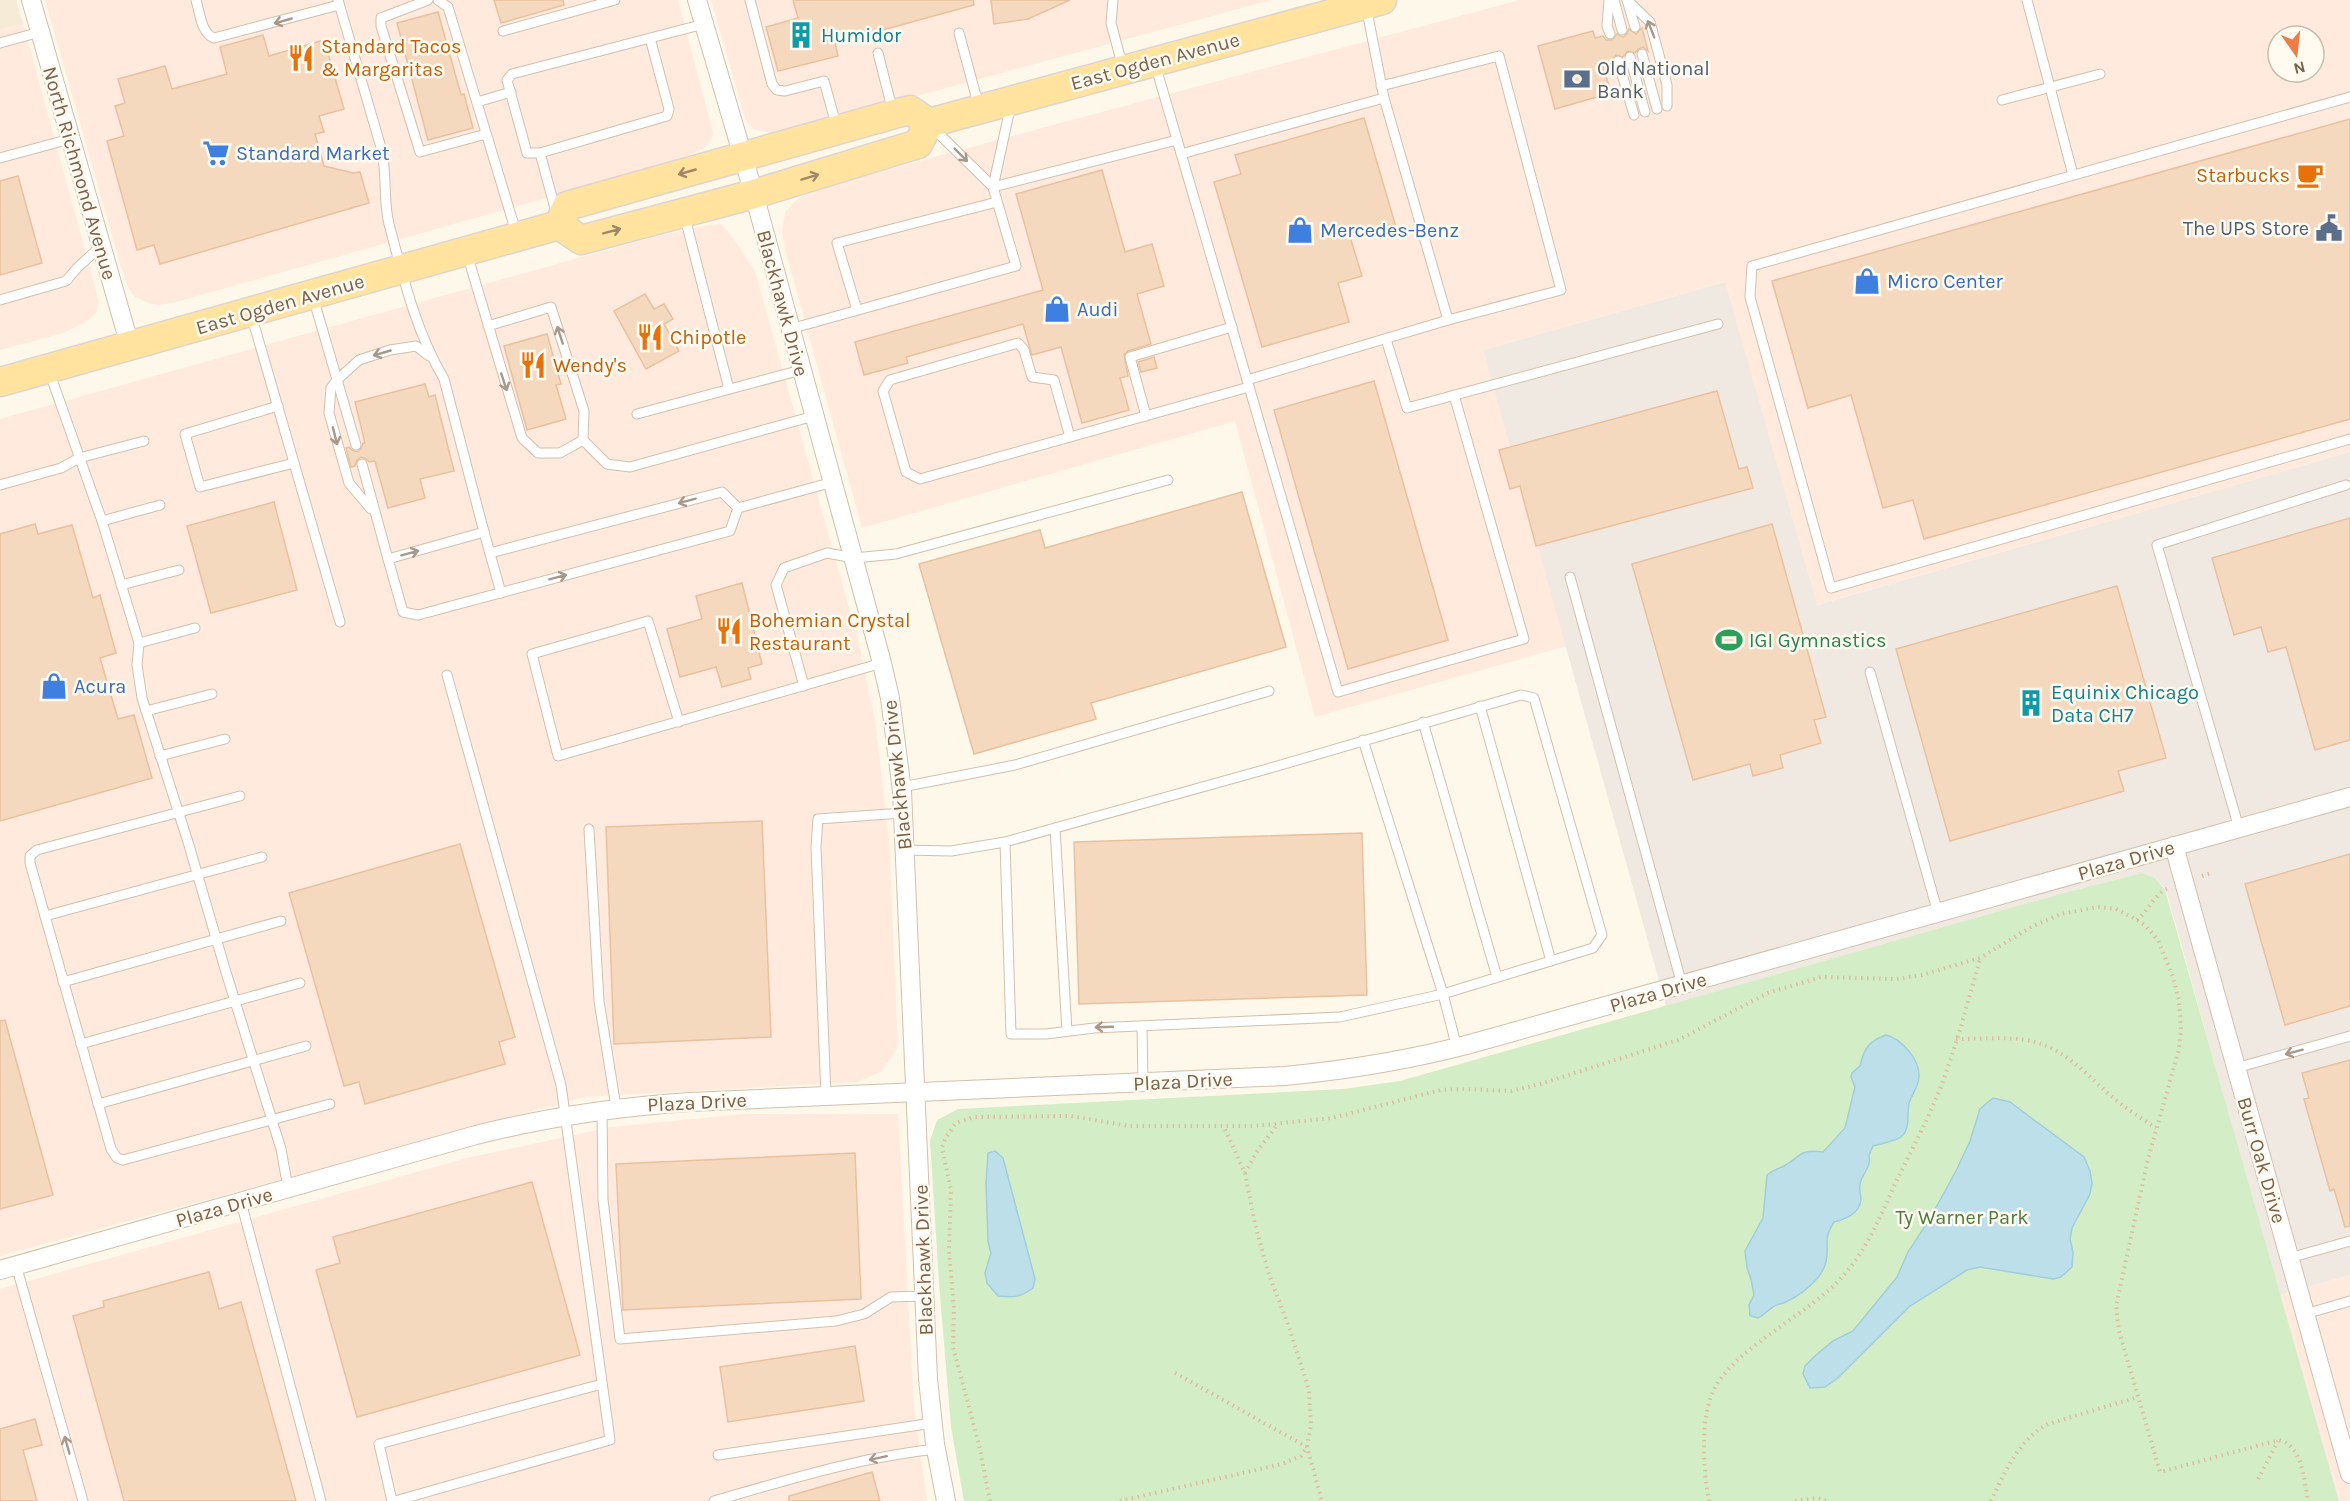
<svg xmlns="http://www.w3.org/2000/svg" width="2350" height="1501" font-family="Karla,sans-serif">
	<rect width="100%" height="100%" fill="#fef8ea"/>
	<!-- residential -->
	<path fill="#f6ebd7" d="M0 0H16L23 23 0 30Z"/>
	<!-- commercial -->
	<g fill="#ffeadd" fill-rule="evenodd">
		<path d="M45 0H678L713 133 711 140 704 148 675 162 172 303 158 305 148 303 134 296 128 287 121 267Z"/>
		<path d="M711 0H1271L776 134 753 129 746 121Z"/>
		<path d="M1520 0H2350V452L1816 605 1724 282 1483 350 1567 646 1315 717 1235 421 862 528 785 249 782 232 785 213 795 201 815 189ZM2278 36H2314V72H2278Z"/>
		<path d="M23 23 99 302 96 313 84 323 63 333 0 350V30Z"/>
		<path d="M721 224 735 241 755 271 858 640 875 720 889 841 898 1047 881 1072 857 1082 584 1097 0 1256V419L654 237 708 225Z"/>
		<path d="M744 1114H898L914 1406 927 1501H0V1289L467 1158 611 1127Z"/>
		<path d="M2350 1275V1501H2339L2279 1295Z"/>
	</g>
	<!-- industrial -->
	<path fill="#efe9e2" d="M1725 282 1817 605 2350 452V1275L2279 1295 2166 890 2155 878 2142 873 2060 894 1666 1006 1483 350Z"/>
	<!-- green -->
	<path fill="#d3eec6" d="M2142 873 2155 878 2165 890 2339 1501H964L951 1427 939 1283 930 1141 937 1120 958 1109 1343 1089 1400 1081 2060 894Z"/>
	<!-- water -->
	<g fill="#bcdfea" stroke="#a1cedc" stroke-width="1.5">
		<path d="M1886 1035C1902 1039 1920 1060 1919 1077 1918 1088 1912 1094 1909 1103 1907 1112 1910 1128 1903 1135 1897 1142 1882 1143 1873 1146L1869 1155C1872 1169 1861 1173 1860 1185 1859 1190 1861 1195 1861 1200 1859 1214 1846 1219 1834 1222 1822 1241 1830 1244 1826 1262 1822 1279 1801 1295 1786 1302 1782 1304 1777 1304 1773 1307 1768 1310 1764 1315 1758 1318L1750 1316 1749 1305 1754 1295 1751 1279 1747 1268 1745 1251 1763 1218 1767 1175C1773 1170 1777 1169 1784 1166 1802 1156 1798 1149 1823 1152L1845 1128 1855 1087 1851 1077 1852 1073 1860 1066C1864 1048 1869 1041 1886 1035Z"/>
		<path d="M1993 1098 2010 1102 2084 1157 2090 1171 2092 1183 2090 1194 2072 1228 2070 1239 2073 1252 2072 1267 2061 1277 2053 1279 1980 1267 1967 1270 1910 1306 1838 1378 1825 1387 1810 1388 1803 1374 1805 1366 1816 1355 1833 1341 1853 1331 1897 1277 1908 1252 1929 1220 1956 1171 1970 1141 1980 1109Z"/>
		<path d="M995 1151 1003 1158 1035 1279 1033 1288C1021 1297 1013 1298 998 1296L987 1283 985 1273 991 1253 988 1241 986 1184 988 1153Z"/>
	</g>
	<!-- building -->
	<g fill="#f5d9bf" stroke="#e9c19e" stroke-width="1.5">
		<path d="M494 0H563L564 5 501 23Z"/>
		<path d="M793 0H973L974 5 835 43 838 56 778 71 766 27 798 18Z"/>
		<path d="M991 0H1070L1028 19 994 24Z"/>
		<path d="M438 12 461 95 464 94 473 128 428 140 397 23Z"/>
		<path d="M1642 28 1648 51 1643 47 1638 49 1635 53 1628 51 1623 57 1616 55 1612 59V63L1603 66 1611 93 1555 109 1538 46 1593 31 1595 38 1603 36 1606 40H1612L1617 34 1623 37 1627 34 1629 29 1636 34Z"/>
		<path d="M263 35 269 56 324 40 344 109 319 116 324 132 315 134 324 166 353 173 360 172 369 203 160 264 154 245 137 250 107 141 124 136 115 106 125 103 118 79 165 66 172 89 227 74 220 47Z"/>
		<path d="M1364 118 1395 224 1350 237 1362 276 1338 283 1349 322 1262 347 1214 182 1241 174 1235 155Z"/>
		<path d="M2350 119V419L1924 539 1913 500 1883 508 1851 395 1808 408 1772 281Z"/>
		<path d="M1102 170 1125 252 1152 244 1164 286 1137 294 1151 344 1128 351 1124 355 1128 376 1120 378 1129 410 1082 423 1061 347 1032 355 1023 324 906 357 908 363 864 375 855 342 1043 290 1016 194Z"/>
		<path d="M18 176 42 263 0 275V181Z"/>
		<path d="M645 294 654 309 664 304 673 319 664 324 679 351 646 369 614 311Z"/>
		<path d="M547 334 561 384 556 385 566 419 527 430 504 346Z"/>
		<path d="M1154 357 1157 368 1141 372 1138 362Z"/>
		<path d="M1374 381 1448 640 1348 669 1274 410Z"/>
		<path d="M425 384 429 397 435 395 454 471 420 479 425 498 388 508 375 461 369 462 366 459 361 457 357 460 355 466 351 467 346 448 349 447 352 450 357 452 361 449 363 443H365L355 402Z"/>
		<path d="M1717 391 1739 469 1747 467 1753 488 1536 546 1520 486 1510 489 1499 450Z"/>
		<path d="M1242 492 1286 647 1091 703 1096 719 974 754 919 564 1040 530 1045 548Z"/>
		<path d="M274 502 297 590 211 613 187 526Z"/>
		<path d="M2350 518V740L2315 750 2286 647 2268 652 2261 627 2234 635 2212 558Z"/>
		<path d="M35 524 38 534 72 525 93 598 100 595 116 653 100 658 118 719 134 715 152 778 0 821V534Z"/>
		<path d="M1772 524 1826 717 1814 720 1821 743 1780 755 1783 768 1753 776 1750 764 1693 780 1632 564Z"/>
		<path d="M742 583 762 664 748 668 751 679 722 687 716 667 680 677 667 629 702 619 696 596Z"/>
		<path d="M2117 586 2166 758 2118 771 2124 791 1950 841 1896 649Z"/>
		<path d="M762 821 771 1037 614 1044 606 827Z"/>
		<path d="M1362 833 1367 995 1079 1004 1074 842Z"/>
		<path d="M460 844 515 1037 499 1042 505 1064 365 1104 359 1082 344 1086 289 893Z"/>
		<path d="M2350 854V1006L2285 1025 2245 884Z"/>
		<path d="M5 1020 53 1195 0 1209V1021Z"/>
		<path d="M2350 1060V1226L2345 1227 2334 1189 2330 1191 2304 1099 2309 1098 2302 1073Z"/>
		<path d="M855 1153 861 1299 623 1310 616 1164Z"/>
		<path d="M532 1182 580 1355 357 1417 316 1270 340 1263 333 1237Z"/>
		<path d="M209 1272 219 1309 241 1302 296 1501H124L73 1316 104 1307 103 1301Z"/>
		<path d="M855 1346 864 1401 728 1422 720 1367Z"/>
		<path d="M35 1419 42 1445 23 1450 37 1501H0V1429Z"/>
		<path d="M872 1472 880 1501H789V1496Z"/>
	</g>
	<g fill="none" stroke-linecap="round" stroke-linejoin="round">
		<defs>
			<g id="lane">
				<path d="M196 0C200 13 201 33 214 38L339 5"/>
				<path d="M338 0 382 151C387 175 383 200 389 224 403 277 416 332 444 379L484 532 388 559 362 464"/>
				<path d="M428 0 381 18V26L420 152 486 134"/>
				<path d="M438 0 448 7 516 232"/>
				<path d="M750 0 772 84 777 90 785 91 824 81 837 128"/>
				<path d="M1113 0 1111 23 1123 68"/>
				<path d="M1609 0 1607 26 1610 34"/>
				<path d="M1614 0 1622 30"/>
				<path d="M1627 0 1650 22 1667 85V106"/>
				<path d="M1627 0 1635 27"/>
				<path d="M2027 0 2073 175"/>
				<path d="M503 31 615 0"/>
				<path d="M959 33 979 107"/>
				<path d="M650 38 669 109 667 116 540 153H527L507 80 512 74 704 24"/>
				<path d="M0 43 40 32"/>
				<path d="M878 53 893 112"/>
				<path d="M1642 54 1657 109"/>
				<path d="M1630 57 1645 112"/>
				<path d="M1618 61 1634 115"/>
				<path d="M1155 64 1338 692 1524 639 1454 395"/>
				<path d="M1381 86 1499 56 1561 290 1448 320 1384 98"/>
				<path d="M2350 97 1752 266 1750 297 1831 588 2350 439"/>
				<path d="M2002 100 2100 74"/>
				<path d="M477 102 511 92"/>
				<path d="M540 153 556 212"/>
				<path d="M1181 154 1384 98 1366 6"/>
				<path d="M0 158 70 139"/>
				<path d="M993 187 1177 140"/>
				<path d="M993 187 1011 104"/>
				<path d="M684 214 729 389"/>
				<path d="M467 254 522 438 538 453H560L583 440 584 411 551 307 488 326"/>
				<path d="M313 297 356 445"/>
				<path d="M0 300 66 281 77 268 101 246"/>
				<path d="M857 310 837 243 997 202"/>
				<path d="M251 314 340 622"/>
				<path d="M790 329 1016 266 993 187 932 127"/>
				<path d="M1386 339 1407 408 1718 324"/>
				<path d="M49 371 102 521 139 643 137 665 142 698 188 842 225 969 281 1149 288 1188"/>
				<path d="M1247 380 1448 320"/>
				<path d="M278 406 185 434 200 487 294 463"/>
				<path d="M637 414 801 370"/>
				<path d="M1146 416 1130 357 1232 327"/>
				<path d="M1070 437 1054 380 1032 377 1024 350 1018 343 890 380 883 391 906 472 920 479 1249 387"/>
				<path d="M583 440 607 464 630 467 814 416"/>
				<path d="M0 485 61 468 79 458 144 441"/>
				<path d="M738 508 833 482"/>
				<path d="M371 509 349 483 329 413 331 388 337 380 359 360 390 350 416 346 429 356"/>
				<path d="M102 521 160 505"/>
				<path d="M484 532 501 593"/>
				<path d="M490 553 722 492 738 508"/>
				<path d="M388 559 403 612 418 615 730 531 738 508"/>
				<path d="M1570 577 1682 985"/>
				<path d="M121 585 179 570"/>
				<path d="M139 643 195 628"/>
				<path d="M1870 672 1938 913"/>
				<path d="M804 686 776 585 784 568 827 553 854 558 896 554 1168 480"/>
				<path d="M1480 706 1551 961"/>
				<path d="M146 711 212 694"/>
				<path d="M679 722 648 621 532 654 558 756C666 725 774 694 882 663"/>
				<path d="M1423 722 1497 977"/>
				<path d="M1363 740 1443 994 1457 1048"/>
				<path d="M160 756 225 739"/>
				<path d="M902 787 1015 765 1269 691"/>
				<path d="M240 796 37 850 30 856V863L111 1149 117 1158 123 1160 330 1104"/>
				<path d="M1055 828 1067 1031"/>
				<path d="M2239 828 2157 545 2346 485"/>
				<path d="M589 829 599 1001 616 1107"/>
				<path d="M905 850 951 851 1005 842 1267 769 1521 695 1534 698 1602 935 1593 948 1443 994 1340 1017 1094 1028 1046 1034H1011L1005 842"/>
				<path d="M45 916 262 857"/>
				<path d="M63 982 281 921"/>
				<path d="M1142 1026 1143 1083"/>
				<path d="M81 1044 300 983"/>
				<path d="M2236 1068 2350 1036"/>
				<path d="M826 1096 816 847 818 819 903 813"/>
				<path d="M98 1104 306 1046"/>
				<path d="M602 1110 603 1200 620 1339 836 1321 864 1314 891 1297 925 1296"/>
				<path d="M241 1202 321 1501"/>
				<path d="M2289 1258 2350 1241"/>
				<path d="M16 1265 83 1501"/>
				<path d="M2305 1314 2350 1301"/>
				<path d="M718 1455 933 1423"/>
				<path d="M392 1501 379 1444 602 1384"/>
				<path d="M395 1501 610 1440 561 1085 447 675"/>
				<path d="M714 1501C787 1480 860 1457 936 1449"/>
			</g>
			<g id="street">
				<path d="M31 0 130 346"/>
				<path d="M697 0 754 194 882 663 890 698 902 791 928 1379 935 1444 946 1501"/>
				<path d="M2174 846 2350 1474"/>
				<path d="M0 1270 476 1135C548 1117 615 1107 690 1102L1285 1076C1348 1070 1409 1060 1470 1044L2350 797"/>
			</g>
			<g id="primary">
				<path d="M559 225 581 240 754 194 918 144 929 123 1382 0"/>
				<path d="M559 225 567 206 894 114 910 110 929 123"/>
				<path d="M0 382 559 225"/>
			</g>
		</defs>
		<!-- lane casing -->
		<use href="#lane" stroke="#d2c0ad" stroke-width="11"/>
		<!-- street casing -->
		<use href="#street" stroke="#d2c0ad" stroke-width="20"/>
		<!-- primary casing -->
		<use href="#primary" stroke="#ddd6d0" stroke-width="31"/>
		<!-- path -->
		<g stroke="#dbbda1" stroke-width="4" stroke-dasharray="1.5 4.5" stroke-linecap="butt">
			<path d="M2202 876 2211 873"/>
			<path d="M2137 920C2148 911 2155 894 2167 889"/>
			<path d="M1956 1039C1981 1039 2007 1036 2031 1041 2064 1048 2086 1074 2111 1096 2125 1108 2141 1118 2156 1128"/>
			<path d="M1245 1173 1256 1153 1277 1125"/>
			<path d="M1175 1373 1307 1447 1322 1501"/>
			<path d="M2258 1479 2278 1441"/>
			<path d="M990 1501 980 1449 953 1347 954 1309 949 1251 951 1190 942 1148 945 1139 956 1123 975 1117 1071 1116 1129 1126H1253L1332 1118 1441 1090 1461 1089 1511 1091 1540 1084 1678 1040 1768 993 1821 977 1896 979 1922 975 1980 958 2033 926 2061 914 2098 907 2116 909 2132 917 2146 926 2158 940 2173 977 2179 1001 2181 1029 2179 1049 2148 1159 2116 1306 2119 1331 2160 1472 2279 1440C2303 1446 2304 1480 2308 1501"/>
			<path d="M1120 1501 1282 1464 1301 1456 1307 1447 1311 1425 1309 1390 1289 1327 1268 1272 1255 1224 1245 1173 1224 1127"/>
			<path d="M1709 1501C1703 1470 1700 1417 1714 1389 1737 1346 1810 1314 1844 1275 1867 1249 1881 1215 1895 1184 1914 1145 1936 1105 1949 1064 1961 1029 1970 994 1980 959"/>
			<path d="M1795 1501 1817 1498 1827 1501"/>
			<path d="M1991 1501C2004 1473 2020 1438 2048 1424L2138 1397"/>
		</g>
		<!-- lane -->
		<use href="#lane" stroke="#fff" stroke-width="9"/>
		<!-- street -->
		<use href="#street" stroke="#fff" stroke-width="18"/>
		<!-- primary -->
		<use href="#primary" stroke="#ffe39f" stroke-width="28"/>
	</g>
	<!-- one-way arrows -->
	<defs><path id="oneway-shaft" d="M-6 0H5M1.5-3L5.5 0L1.5 3" fill="none" stroke-width="1.6" stroke-linecap="round" stroke-linejoin="round" transform="scale(1.5)"/></defs>
	<g stroke="#a99889">
		<use href="#oneway-shaft" transform="translate(283 21) rotate(164)"/>
		<use href="#oneway-shaft" transform="translate(1651 29) rotate(-111)"/>
		<use href="#oneway-shaft" transform="translate(961 155) rotate(45)"/>
		<use href="#oneway-shaft" transform="translate(560 335) rotate(-108)"/>
		<use href="#oneway-shaft" transform="translate(382 353) rotate(164)"/>
		<use href="#oneway-shaft" transform="translate(504 382) rotate(72)"/>
		<use href="#oneway-shaft" transform="translate(335 436) rotate(76)"/>
		<use href="#oneway-shaft" transform="translate(687 501) rotate(165)"/>
		<use href="#oneway-shaft" transform="translate(410 553) rotate(-15)"/>
		<use href="#oneway-shaft" transform="translate(558 577) rotate(-15)"/>
		<use href="#oneway-shaft" transform="translate(1104 1027) rotate(178)"/>
		<use href="#oneway-shaft" transform="translate(2294 1052) rotate(165)"/>
		<use href="#oneway-shaft" transform="translate(67 1445) rotate(-106)"/>
		<use href="#oneway-shaft" transform="translate(878 1458) rotate(168)"/>
	</g>
	<g stroke="#a38764">
		<use href="#oneway-shaft" transform="translate(687 172) rotate(164)"/>
		<use href="#oneway-shaft" transform="translate(810 177) rotate(-17)"/>
		<use href="#oneway-shaft" transform="translate(612 231) rotate(-15)"/>
	</g>
	<!-- icons -->
	<defs>
		<symbol id="building-bare" viewBox="-9 -9 18 18"><path d="M-4-6H4V6H1V3H-1V6H-4ZM-2.5-4.3h1.7v1.8h-1.7ZM.8-4.3h1.7v1.8H.8ZM-2.5-1h1.7V.8h-1.7ZM.8-1h1.7V.8H.8Z" fill="#0f9aa8" stroke="#fffbf1" stroke-width="2.5" paint-order="stroke"/></symbol>
		<symbol id="restaurant-bare" viewBox="-9 -9 18 18"><path d="M-5-6h1v4h1v-4h1v4h1v-4h1v5L-1.5 .5V6h-2V.5L-5-1ZM5-6V6H3V1.5H1.5Q1.5-4 5-6Z" fill="#e8710a" stroke="#fffbf1" stroke-width="2.5" paint-order="stroke"/></symbol>
		<symbol id="bank-bare" viewBox="-9 -9 18 18"><path d="M-6-4H6V4H-6ZM0-2.3a2.3 2.3 0 1 0 0 4.6a2.3 2.3 0 1 0 0-4.6Z" fill="#5c6f8a" stroke="#fffbf1" stroke-width="2.5" paint-order="stroke"/></symbol>
		<symbol id="supermarket-bare" viewBox="-9 -9 18 18"><path d="M-6-5.5h2.5l.6 2H6L4.5 2H-2.5L-4.4-4H-6ZM-1.5 3.2a1.3 1.3 0 1 0 .1 0ZM3 3.2a1.3 1.3 0 1 0 .1 0Z" fill="#3f7fe0" stroke="#fffbf1" stroke-width="2.5" paint-order="stroke"/></symbol>
		<symbol id="cafe-bare" viewBox="-9 -9 18 18"><path d="M-5.5-4.5H6V0H3Q3 3.5 0 3.5H-2.5Q-5.5 3.5-5.5 0ZM3-3.2v2h1.7v-2ZM-6 4.5H4V6H-6Z" fill="#e8710a" stroke="#fffbf1" stroke-width="2.5" paint-order="stroke"/></symbol>
		<symbol id="civic-bare" viewBox="-9 -9 18 18"><path d="M-.6-6.5H3V-4.5H.6V-3L4-1V1h2V6H-6V1h2V-1L-.6-3ZM-1.2 2.5V6h2.4V2.5Z" fill="#5c6f8a" stroke="#fffbf1" stroke-width="2.5" paint-order="stroke"/></symbol>
		<symbol id="shop-bare" viewBox="-9 -9 18 18"><path d="M-5-2.5h2.3a2.7 3.5 0 0 1 5.4 0H5L5.5 6h-11ZM-1.5-2.5h3a1.5 2.3 0 0 0-3 0Z" fill="#3f7fe0" stroke="#fffbf1" stroke-width="2.5" paint-order="stroke"/></symbol>
		<symbol id="stadium-bare" viewBox="-9 -9 18 18"><path d="M0-5a6.5 5 0 1 0 0 10a6.5 5 0 1 0 0-10ZM-3.5-1.8h7v3.6h-7Z" fill="#2e9e5b" stroke="#fffbf1" stroke-width="2.5" paint-order="stroke"/></symbol>
	</defs>
	<g fill-rule="evenodd">
		<use href="#building-bare" x="782" y="16" width="38" height="38"/>
		<use href="#restaurant-bare" x="282" y="39" width="38" height="38"/>
		<use href="#bank-bare" x="1558" y="60" width="38" height="38"/>
		<use href="#supermarket-bare" x="197" y="134" width="38" height="38"/>
		<use href="#cafe-bare" x="2291" y="156" width="38" height="38"/>
		<use href="#civic-bare" x="2310" y="209" width="38" height="38"/>
		<use href="#shop-bare" x="1281" y="211" width="38" height="38"/>
		<use href="#shop-bare" x="1848" y="262" width="38" height="38"/>
		<use href="#shop-bare" x="1038" y="290" width="38" height="38"/>
		<use href="#restaurant-bare" x="631" y="318" width="38" height="38"/>
		<use href="#restaurant-bare" x="514" y="346" width="38" height="38"/>
		<use href="#restaurant-bare" x="710" y="612" width="38" height="38"/>
		<use href="#stadium-bare" x="1710" y="621" width="38" height="38"/>
		<use href="#shop-bare" x="35" y="667" width="38" height="38"/>
		<use href="#building-bare" x="2012" y="684" width="38" height="38"/>
	</g>
	<g text-anchor="middle" stroke-width="5" stroke-linejoin="round" paint-order="stroke">
		<!-- culture labels -->
		<g font-size="20" fill="#0d838f" stroke="#fffbf1" text-anchor="start">
			<text x="821" y="42">Humidor</text>
			<text x="2051" y="699">Equinix Chicago<tspan x="2051" dy="23">Data CH7</tspan></text>
		</g>
		<!-- food labels -->
		<g font-size="20" fill="#c56008" stroke="#fffbf1" text-anchor="start">
			<text x="321" y="53">Standard Tacos<tspan x="321" dy="23">&amp; Margaritas</tspan></text>
			<text x="2290" y="182" text-anchor="end">Starbucks</text>
			<text x="670" y="344">Chipotle</text>
			<text x="553" y="372">Wendy's</text>
			<text x="749" y="627">Bohemian Crystal<tspan x="749" dy="23">Restaurant</tspan></text>
		</g>
		<!-- street labels -->
		<g font-size="20" fill="#7b604a" stroke="#fffbf1">
			<text transform="translate(1155 61) rotate(-15)" y="7">East Ogden Avenue</text>
			<text transform="translate(80 173) rotate(74)" y="7">North Richmond Avenue</text>
			<text transform="translate(783 303) rotate(75)" y="7">Blackhawk Drive</text>
			<text transform="translate(280 304) rotate(-16)" y="7">East Ogden Avenue</text>
			<text transform="translate(897 775) rotate(-96)" y="7">Blackhawk Drive</text>
			<text transform="translate(2126 860) rotate(-16)" y="7">Plaza Drive</text>
			<text transform="translate(1658 992) rotate(-16)" y="7">Plaza Drive</text>
			<text transform="translate(1183 1081) rotate(-3)" y="7">Plaza Drive</text>
			<text transform="translate(697 1102) rotate(-3)" y="7">Plaza Drive</text>
			<text transform="translate(2262 1160) rotate(74)" y="7">Burr Oak Drive</text>
			<text transform="translate(224 1207) rotate(-16)" y="7">Plaza Drive</text>
			<text transform="translate(923 1260) rotate(-92)" y="7">Blackhawk Drive</text>
		</g>
		<!-- service labels -->
		<g font-size="20" fill="#4e5e75" stroke="#fffbf1" text-anchor="start">
			<text x="1597" y="75">Old National<tspan x="1597" dy="23">Bank</tspan></text>
			<text x="2309" y="235" text-anchor="end">The UPS Store</text>
		</g>
		<!-- shop labels -->
		<g font-size="20" fill="#366cbe" stroke="#fffbf1" text-anchor="start">
			<text x="236" y="160">Standard Market</text>
			<text x="1320" y="237">Mercedes-Benz</text>
			<text x="1887" y="288">Micro Center</text>
			<text x="1077" y="316">Audi</text>
			<text x="74" y="693">Acura</text>
		</g>
		<!-- leisure labels -->
		<g font-size="20" fill="#27864d" stroke="#fffbf1" text-anchor="start">
			<text x="1749" y="647">IGI Gymnastics</text>
		</g>
		<!-- park labels -->
		<g font-size="20" fill="#4b7c3e" stroke="#fffbf1">
			<text x="1962" y="1224">Ty Warner Park</text>
		</g>
	</g>
	<!-- north arrow -->
	<g transform="translate(2296 54) rotate(166)"><circle r="28" fill="#fffbf1" stroke="#cabdae" stroke-width="1.5"/>
	<path d="M0-4.5L10 22L0 15L-10 22Z" fill="#ef7b47"/>
	<text y="-9" font-size="16" font-weight="bold" text-anchor="middle" fill="#7b604a">N</text>
	</g>
</svg>
